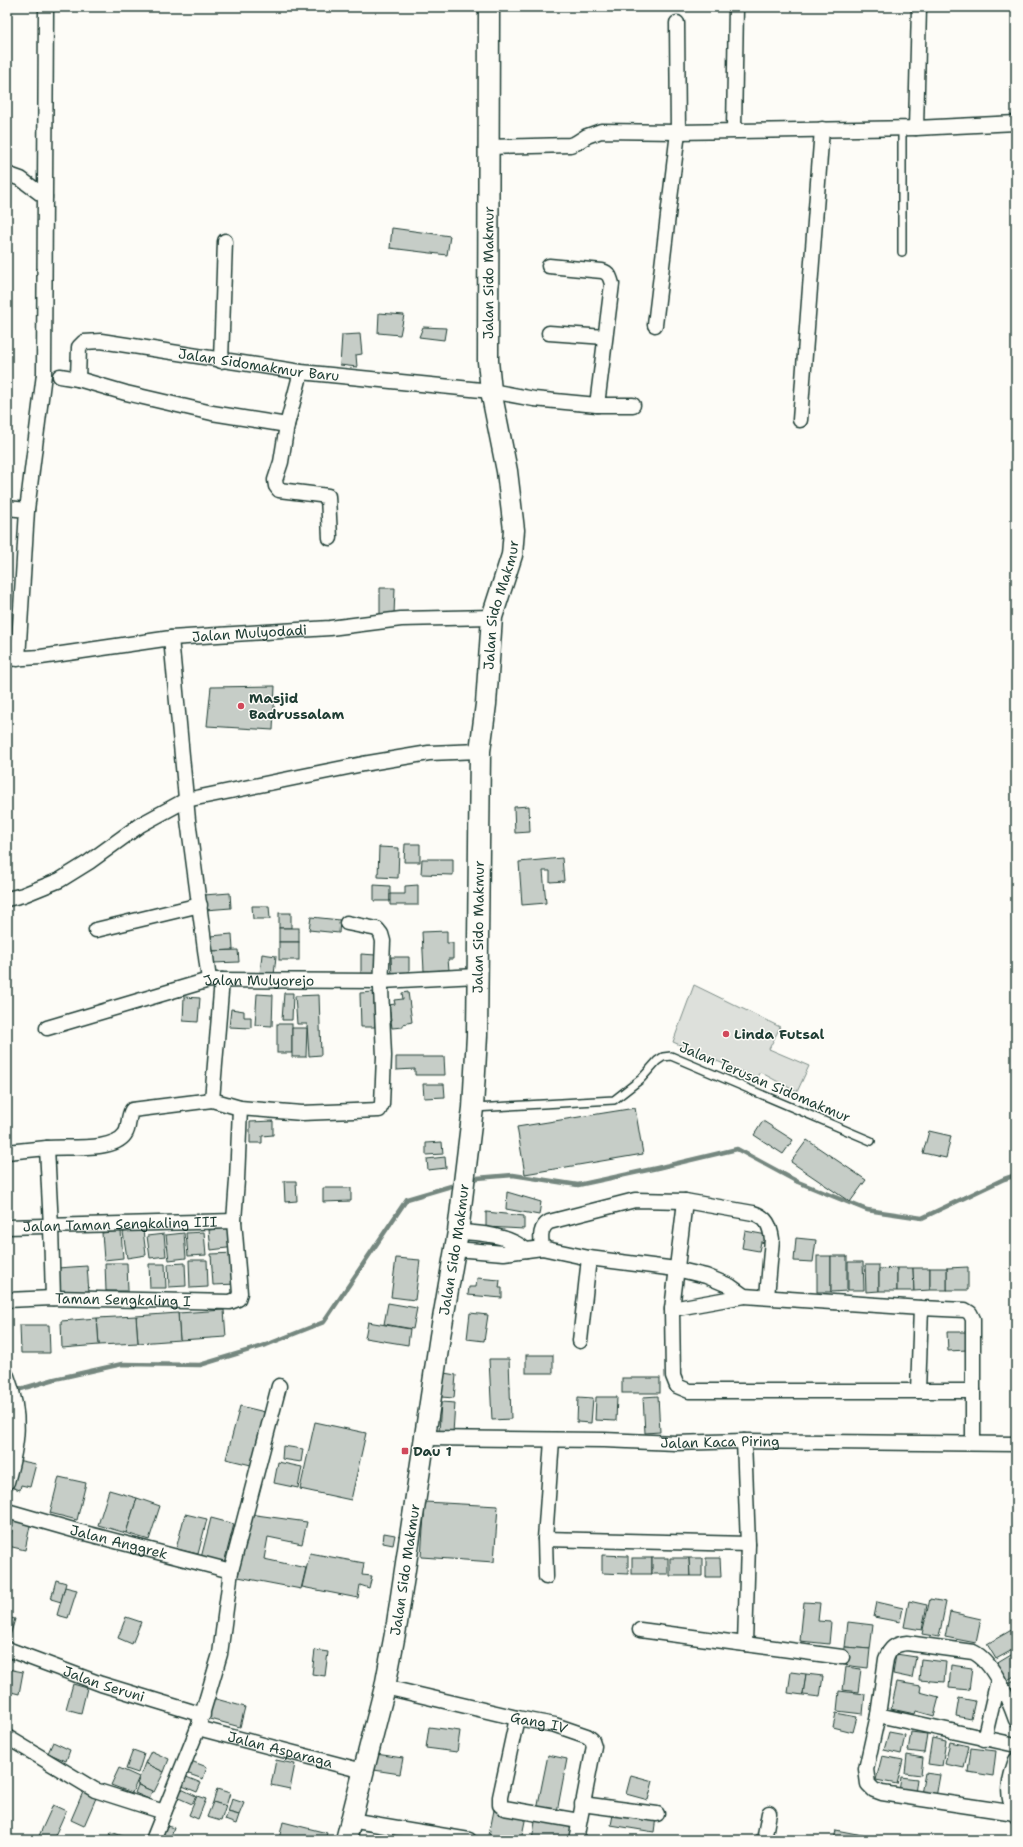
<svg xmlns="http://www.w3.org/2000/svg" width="1023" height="1847" font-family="'Shantell Sans',sans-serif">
	<rect width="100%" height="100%" fill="#fdfcf7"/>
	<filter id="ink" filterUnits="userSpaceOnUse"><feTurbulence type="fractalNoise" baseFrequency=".025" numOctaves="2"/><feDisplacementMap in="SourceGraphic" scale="8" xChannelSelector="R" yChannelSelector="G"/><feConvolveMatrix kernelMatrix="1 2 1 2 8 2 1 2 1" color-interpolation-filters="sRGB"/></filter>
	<g filter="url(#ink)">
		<!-- green -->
		<path fill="#dde0db" stroke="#7e8e88" d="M694 985 780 1027 769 1049 809 1066 797 1092 760 1072 756 1078 673 1042Z"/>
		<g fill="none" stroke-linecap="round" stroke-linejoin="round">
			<!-- stream -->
			<g stroke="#75877f" stroke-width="4.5">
				<path d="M469 1181 477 1178 513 1175 578 1185 657 1168 737 1149 798 1182 867 1210 922 1218 1004 1179 1016 1175"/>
				<path d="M14 1391 55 1379 122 1364 200 1365 266 1345 324 1322 407 1199 458 1184"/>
			</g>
		</g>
		<!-- building -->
		<g fill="#c6cdc7" stroke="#1f3d34">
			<path d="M392 228 450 236 447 255 390 248Z"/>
			<path d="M379 313 404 315 400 335 378 333Z"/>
			<path d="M423 327 446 328 444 340 419 337Z"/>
			<path d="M360 334 362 354 356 355 357 367 340 365 342 335Z"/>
			<path d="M380 588H395L394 615H380Z"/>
			<path d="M275 686 273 730 207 726 211 687Z"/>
			<path d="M529 806 530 832 515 833 514 807Z"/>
			<path d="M405 844H420V862H404Z"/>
			<path d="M379 847 399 848 398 878 378 877Z"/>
			<path d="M562 858 564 881 550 882V871H543L546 903 522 905 519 862Z"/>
			<path d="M422 859H453V875L421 874Z"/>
			<path d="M374 885 390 886V901H374Z"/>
			<path d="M418 885V905H390V894H405V886Z"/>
			<path d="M230 893 231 908 205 910 204 895Z"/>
			<path d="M252 906H269L270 919H253Z"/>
			<rect x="279" y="913" width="12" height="15"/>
			<path d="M311 917 340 920 339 933 309 930Z"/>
			<rect x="279" y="928" width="20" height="14"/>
			<path d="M447 931V943H453V959H448L449 970 424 971 422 932Z"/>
			<path d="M232 934 233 950 212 951 211 936Z"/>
			<rect x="279" y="942" width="20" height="18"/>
			<path d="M238 950 239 962 213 963 212 951Z"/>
			<path d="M262 954 276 956 274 975 260 974Z"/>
			<path d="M361 954 376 955 375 976H361Z"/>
			<path d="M391 957H409V976L392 977Z"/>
			<path d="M374 992 375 1027H361L360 993Z"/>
			<path d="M408 992 412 1022 403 1024V1027L392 1028 389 1005 395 1004 394 1000 403 999 402 993Z"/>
			<path d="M284 993H293L292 1020H282Z"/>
			<path d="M257 994 273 995 272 1026 255 1025Z"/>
			<path d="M319 995 321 1055 309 1056 307 1024H297L295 996Z"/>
			<path d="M184 997 200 998 198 1022 183 1021Z"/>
			<path d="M231 1009 244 1011V1017H251V1028L229 1027Z"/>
			<rect x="277" y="1024" width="15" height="29"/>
			<path d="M292 1028H307L306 1057H292Z"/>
			<path d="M396 1057H444L445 1075H415V1069L396 1070Z"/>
			<path d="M423 1084H444L445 1097 424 1098Z"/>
			<path d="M635 1108 643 1154 525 1174 517 1127Z"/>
			<path d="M273 1121V1135L262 1136V1143H250V1122Z"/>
			<path d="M763 1121 793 1140 783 1154 754 1135Z"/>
			<path d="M929 1131 951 1136 946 1158 923 1153Z"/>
			<path d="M807 1140 866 1180 850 1202 791 1162Z"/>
			<path d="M442 1142 443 1154 426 1155V1143Z"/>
			<path d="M445 1157 446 1168 428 1170 427 1159Z"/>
			<path d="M284 1181H296L297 1201 285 1202Z"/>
			<path d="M323 1188H351V1201L323 1202Z"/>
			<path d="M507 1192 541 1202 539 1215 506 1209Z"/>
			<path d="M486 1212 524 1216V1229L486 1227Z"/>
			<path d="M233 1227 235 1247 211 1250 209 1230Z"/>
			<path d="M143 1230 146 1255 127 1258 123 1232Z"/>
			<path d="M121 1231 123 1258 104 1260 102 1233Z"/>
			<path d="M745 1231 767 1235 765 1243 761 1242 759 1251 742 1248Z"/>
			<path d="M204 1232 206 1255 188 1256 186 1233Z"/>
			<path d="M184 1233 186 1258 169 1260 166 1235Z"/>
			<path d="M164 1234 166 1256 150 1258 147 1236Z"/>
			<path d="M796 1238 816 1240 813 1262 794 1261Z"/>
			<path d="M235 1253 237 1284 213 1285 211 1254Z"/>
			<rect x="817" y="1256" width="14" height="36"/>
			<path d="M831 1256H847V1291L831 1292Z"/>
			<path d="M396 1258 420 1260 415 1300 391 1297Z"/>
			<path d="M189 1260H207L208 1287 190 1288Z"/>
			<path d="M848 1262H863L864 1290H848Z"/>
			<path d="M105 1263H127L128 1291H106Z"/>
			<path d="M185 1263 186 1286 169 1287 168 1264Z"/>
			<path d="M149 1264H165L166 1288H150Z"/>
			<path d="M865 1265H879V1291L866 1292Z"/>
			<path d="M87 1266 89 1293 59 1295 57 1268Z"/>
			<path d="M968 1267V1290H947V1268Z"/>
			<path d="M897 1268V1291H879V1269Z"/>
			<path d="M897 1268H913L914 1291H897Z"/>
			<path d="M913 1268H930V1290L914 1291Z"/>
			<rect x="930" y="1268" width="17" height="22"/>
			<path d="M477 1278 500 1280 499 1288H502V1298L468 1295 469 1287H476Z"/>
			<path d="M388 1303 417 1308 413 1329 384 1324Z"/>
			<path d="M224 1310 226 1337 180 1340 178 1313Z"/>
			<path d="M178 1313 180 1340 138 1343 136 1316Z"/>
			<path d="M470 1313 488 1315 484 1341 467 1339Z"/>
			<path d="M136 1316 138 1343 99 1345 97 1318Z"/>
			<path d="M97 1318 99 1345 62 1348 61 1321Z"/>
			<path d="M368 1322 410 1329 408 1345 365 1338Z"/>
			<path d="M20 1325H49L50 1353H21Z"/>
			<path d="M947 1332H967V1350L948 1351Z"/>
			<rect x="526" y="1355" width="27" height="18"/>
			<path d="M489 1359H509L511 1419 492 1420Z"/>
			<path d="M444 1373 456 1375 454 1398 441 1397Z"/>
			<rect x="622" y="1378" width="38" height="15"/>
			<path d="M658 1396 660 1432 645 1433 643 1397Z"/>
			<path d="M578 1397 593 1398 591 1423 577 1422Z"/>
			<path d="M596 1397H617L616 1421 595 1420Z"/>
			<path d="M441 1402 455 1403 453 1433 439 1432Z"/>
			<path d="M240 1406 265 1412 251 1465 226 1459Z"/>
			<path d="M315 1422 366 1433 351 1500 300 1489Z"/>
			<path d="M283 1446 303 1449 301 1462 282 1459Z"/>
			<path d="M17 1460 36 1464 30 1487 21 1485 20 1490 11 1487Z"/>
			<path d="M278 1462 302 1467 298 1488 274 1483Z"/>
			<path d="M59 1477 86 1483 77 1520 50 1513Z"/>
			<path d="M109 1490 137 1498 126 1533 98 1525Z"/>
			<path d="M137 1498 160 1506 149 1540 126 1533Z"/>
			<path d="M425 1502 498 1506 494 1562 421 1557Z"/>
			<path d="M185 1514 207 1519 198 1554 176 1549Z"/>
			<path d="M249 1514 307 1522 302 1544 268 1537 264 1559 306 1568 301 1589 233 1576Z"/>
			<path d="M15 1517 31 1521 25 1550 8 1546Z"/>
			<path d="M211 1518 234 1524 224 1563 201 1558Z"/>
			<path d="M384 1533 395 1535 393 1545 383 1543Z"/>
			<path d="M310 1553 364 1563 362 1575 372 1576 369 1588 360 1585 358 1598 302 1587Z"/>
			<path d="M602 1555 628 1556V1574L602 1573Z"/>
			<rect x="632" y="1558" width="20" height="16"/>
			<rect x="652" y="1558" width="16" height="16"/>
			<path d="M670 1558H689L690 1576H670Z"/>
			<path d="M689 1558H702V1576H690Z"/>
			<path d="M706 1558H720L721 1577H706Z"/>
			<path d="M56 1580 66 1583 61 1602 51 1599Z"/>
			<path d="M65 1587 77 1590 68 1618 57 1615Z"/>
			<path d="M930 1599 946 1602 939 1637 922 1634Z"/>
			<path d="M909 1601 927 1605 922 1630 904 1627Z"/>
			<path d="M804 1602 820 1603 818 1621 831 1622 829 1644 800 1641Z"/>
			<path d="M877 1602 903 1608 900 1622 874 1617Z"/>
			<path d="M950 1612 981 1619 976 1643 945 1637Z"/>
			<path d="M7 1617 15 1619 10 1636 7 1635Z"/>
			<path d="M126 1617 141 1622 132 1644 118 1638Z"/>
			<path d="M848 1622 873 1625 870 1649 845 1647Z"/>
			<path d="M1015 1628 1016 1648 996 1659 987 1644Z"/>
			<path d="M845 1647 870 1649 868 1668 843 1665Z"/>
			<path d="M315 1650 328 1652 325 1676 312 1674Z"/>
			<path d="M1016 1652V1675L1006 1681 996 1664Z"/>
			<path d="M896 1654 916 1657 912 1678 893 1674Z"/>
			<path d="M921 1659 946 1662 944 1682 919 1680Z"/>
			<path d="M951 1665 972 1668 969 1690 949 1688Z"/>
			<path d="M846 1667 861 1669 858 1692 843 1690Z"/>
			<path d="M8 1669 23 1672 19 1694 7 1691Z"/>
			<path d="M791 1672 806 1674 803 1695 788 1693Z"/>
			<path d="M806 1674 823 1676 820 1697 803 1695Z"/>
			<path d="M1016 1679V1694L1009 1683Z"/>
			<path d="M897 1682 921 1686 920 1692 939 1697 934 1716 916 1711 915 1714 891 1709Z"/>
			<path d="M73 1684 87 1688 81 1713 66 1709Z"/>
			<path d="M839 1691 865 1694 863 1714 837 1711Z"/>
			<path d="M209 1697 245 1707 240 1727 203 1717Z"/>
			<path d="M959 1698 975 1701 971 1719 956 1716Z"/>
			<path d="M836 1713 857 1717 853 1732 833 1727Z"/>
			<path d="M429 1727 460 1731 457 1752 426 1748Z"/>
			<path d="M889 1732 905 1735 901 1754 884 1750Z"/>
			<path d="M911 1732 927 1734 924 1753 908 1751Z"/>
			<path d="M932 1738 946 1741 942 1766 928 1764Z"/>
			<path d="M53 1742 70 1750 66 1761 48 1753Z"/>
			<path d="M950 1742 969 1746 964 1768 945 1764Z"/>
			<path d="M971 1748 996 1751 993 1776 968 1772Z"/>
			<path d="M133 1750 144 1754 138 1773 126 1769Z"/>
			<path d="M151 1751 169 1759 164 1772 145 1763Z"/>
			<path d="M376 1754 403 1758 400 1774 374 1770Z"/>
			<path d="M548 1755 567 1759 557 1812 537 1809Z"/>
			<path d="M907 1755 923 1758 921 1775 905 1773Z"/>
			<path d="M882 1756 903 1760 897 1784 876 1780Z"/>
			<path d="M276 1760 295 1764 290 1789 271 1785Z"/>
			<path d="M191 1761 207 1767 203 1779 186 1773Z"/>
			<path d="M145 1763 164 1772 154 1792 137 1784Z"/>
			<path d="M119 1768 139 1777 132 1793 111 1785Z"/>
			<path d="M925 1773 940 1775 936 1797 921 1794Z"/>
			<path d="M631 1775 653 1781 648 1800 626 1794Z"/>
			<path d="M184 1776 201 1783 197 1792 180 1785Z"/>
			<path d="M901 1777 917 1779 915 1794 899 1792Z"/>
			<path d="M138 1785 152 1791 149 1799 135 1793Z"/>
			<path d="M175 1786 196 1796 192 1804 172 1795Z"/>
			<path d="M217 1789 230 1793 226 1806 213 1802Z"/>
			<path d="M83 1792 96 1798 84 1826 71 1820Z"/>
			<path d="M197 1796 206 1799 198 1819 189 1815Z"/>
			<path d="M232 1799 244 1803 239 1815 228 1812Z"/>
			<path d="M213 1802 226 1806 221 1821 207 1817Z"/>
			<path d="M53 1805 66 1811 53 1840H42L38 1838Z"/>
			<path d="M494 1810 526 1816 521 1840 489 1835Z"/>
			<path d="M614 1810 656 1817 654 1832 611 1825Z"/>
			<path d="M228 1812 239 1815 236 1824 225 1820Z"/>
			<path d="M536 1816 573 1821 570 1840H532Z"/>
			<path d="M283 1822 327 1833 325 1840 279 1839Z"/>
			<path d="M160 1824 174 1828 170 1840 156 1836Z"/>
			<path d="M390 1828 403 1831 401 1840H387Z"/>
			<path d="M836 1830 857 1834 856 1840H834Z"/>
			<path d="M111 1832 128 1838 127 1840H109Z"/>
			<path d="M857 1834 877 1838 876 1840H856Z"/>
		</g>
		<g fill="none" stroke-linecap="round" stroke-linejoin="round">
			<defs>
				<g id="service">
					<path d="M902 252V128"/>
					<path d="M474 1108 614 1100 641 1079 657 1061 663 1057 671 1056 871 1141"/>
				</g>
				<g id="minor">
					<path d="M916 128 1016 123"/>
					<path d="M734 130 736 7"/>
					<path d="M489 147 570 145 576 143 587 136 601 131 678 132 916 128 919 7"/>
					<path d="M7 174 21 179 45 197"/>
					<path d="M655 325 678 132 677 23"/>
					<path d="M549 333 605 337"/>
					<path d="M221 361 225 241"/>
					<path d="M301 372 287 425 281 462 275 480 276 486 279 490 328 496 330 538"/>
					<path id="s1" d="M60 376 78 379 79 347 84 342 101 341 301 372 491 391 534 399 597 405 612 284C610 277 609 273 602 271L549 266"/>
					<path d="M78 379 126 393 212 413 287 425"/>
					<path d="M597 405H633"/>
					<path d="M800 420 822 129"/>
					<path d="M7 508 27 510"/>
					<path d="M171 638 188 820 209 980"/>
					<path id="s2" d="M7 659 41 657 171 638 330 628 401 619 492 617"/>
					<path d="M18 659 27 510 44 374 46 7"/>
					<path d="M7 899 23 895 60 880 89 862 140 825 186 800 363 764 429 753 480 751"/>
					<path d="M96 930 200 905"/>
					<path id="s3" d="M47 1028 209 980 382 981 477 976"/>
					<path d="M212 1100 222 980"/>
					<path d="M47 1148C67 1146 113 1152 125 1134 130 1127 127 1118 132 1110L212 1100 240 1108 302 1113 379 1110 382 1104 384 1056 381 988 383 941 381 934 377 929 347 923"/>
					<path d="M7 1152 47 1148 51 1227 53 1298"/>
					<path d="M685 1201 672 1309 673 1376 677 1386 689 1391H973"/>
					<path id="s4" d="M7 1227 234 1221"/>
					<path d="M458 1232C482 1233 508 1235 526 1250"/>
					<path d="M542 1248C541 1238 539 1228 549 1222L635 1200 685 1201 753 1213C767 1217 770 1226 772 1239L767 1297"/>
					<path d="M455 1249 504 1253 542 1248 589 1258 676 1269 706 1276 730 1286 744 1296 921 1308 965 1310 970 1313 973 1319V1443"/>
					<path id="s5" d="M7 1300 53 1298 230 1302 238 1299 240 1293 234 1221 237 1180 240 1108"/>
					<path d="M672 1309 744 1296"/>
					<path d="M580 1341 589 1258"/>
					<path d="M7 1376C22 1415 18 1443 7 1482"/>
					<path d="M918 1391 921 1308"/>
					<path id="s6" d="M424 1438 604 1440 675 1443 744 1441 1016 1444"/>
					<path id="s7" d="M7 1511 77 1531 231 1571"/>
					<path d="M545 1539 748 1544"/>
					<path d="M546 1577 545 1539 552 1440"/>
					<path d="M640 1630 745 1644 748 1544 744 1441"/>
					<path d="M745 1644 842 1657"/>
					<path id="s8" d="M7 1649 101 1684 203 1715"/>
					<path id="s9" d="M385 1687 517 1718 555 1725 587 1736 592 1740 594 1746 576 1840"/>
					<path d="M878 1715 1016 1745"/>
					<path d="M517 1718 500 1797V1805L504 1808 579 1821"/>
					<path id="s10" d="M198 1728 363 1771"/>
					<path d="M7 1737 95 1790 164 1812"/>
					<path d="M984 1739 998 1680"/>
					<path d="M1016 1760C1009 1780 1005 1796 1016 1816"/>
					<path d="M582 1804 657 1814"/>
					<path d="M1015 1813 882 1793 874 1790 868 1784 866 1769 878 1715 886 1659C890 1648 895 1644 907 1643L973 1652C993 1661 1009 1700 1016 1720"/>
					<path d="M350 1820 469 1840"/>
					<path d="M153 1840 198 1728 220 1654 231 1571 279 1386"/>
					<path d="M764 1840 769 1813"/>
				</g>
				<g id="secondary">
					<path id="s11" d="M346 1840 385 1687 397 1623 440 1336 458 1232 473 1108 477 1035 480 751 486 704 492 617 512 555 514 530 507 471 491 391 488 361 489 7"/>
				</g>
			</defs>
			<!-- service casing -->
			<use href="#service" stroke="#1f3d34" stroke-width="10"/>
			<!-- minor casing -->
			<use href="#minor" stroke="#1f3d34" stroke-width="17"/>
			<!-- secondary casing -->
			<use href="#secondary" stroke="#1f3d34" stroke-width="23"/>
			<!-- service -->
			<use href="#service" stroke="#fdfcf7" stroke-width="7"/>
			<!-- minor -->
			<use href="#minor" stroke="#fdfcf7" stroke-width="14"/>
			<!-- secondary -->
			<use href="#secondary" stroke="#fdfcf7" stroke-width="20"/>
		</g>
	</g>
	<!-- markers -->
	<g fill="#d1495b" stroke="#fdfcf7" stroke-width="1.5">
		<circle cx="241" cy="706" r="4"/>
		<circle cx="726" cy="1034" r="4"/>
		<rect x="401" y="1447" width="8" height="8" rx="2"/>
	</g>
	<g text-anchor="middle" stroke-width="3" stroke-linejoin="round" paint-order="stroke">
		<!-- street labels -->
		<g font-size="14" fill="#1f3d34" stroke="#fdfcf7">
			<text dy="5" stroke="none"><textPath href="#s11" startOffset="1585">Jalan Sido Makmur</textPath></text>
			<text dy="5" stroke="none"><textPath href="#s1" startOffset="234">Jalan Sidomakmur Baru</textPath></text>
			<text dy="5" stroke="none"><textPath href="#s11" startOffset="1249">Jalan Sido Makmur</textPath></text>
			<text dy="5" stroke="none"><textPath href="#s2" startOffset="244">Jalan Mulyodadi</textPath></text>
			<text dy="5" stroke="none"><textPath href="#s11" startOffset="925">Jalan Sido Makmur</textPath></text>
			<text dy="5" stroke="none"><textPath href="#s3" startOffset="219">Jalan Mulyorejo</textPath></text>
			<text transform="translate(765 1082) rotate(23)" y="5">Jalan Terusan Sidomakmur</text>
			<text dy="5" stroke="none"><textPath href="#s4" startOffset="113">Jalan Taman Sengkaling III</textPath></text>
			<text dy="5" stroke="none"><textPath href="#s11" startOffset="601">Jalan Sido Makmur</textPath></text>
			<text dy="5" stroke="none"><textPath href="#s5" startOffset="116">Taman Sengkaling I</textPath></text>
			<text dy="5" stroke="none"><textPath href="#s6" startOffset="296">Jalan Kaca Piring</textPath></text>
			<text dy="5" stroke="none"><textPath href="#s7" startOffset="116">Jalan Anggrek</textPath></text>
			<text dy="5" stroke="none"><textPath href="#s11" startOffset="277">Jalan Sido Makmur</textPath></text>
			<text dy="5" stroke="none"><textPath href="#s8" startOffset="103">Jalan Seruni</textPath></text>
			<text dy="5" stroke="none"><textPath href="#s9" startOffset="158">Gang IV</textPath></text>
			<text dy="5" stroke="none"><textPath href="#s10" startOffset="85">Jalan Asparaga</textPath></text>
		</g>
		<!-- poi labels -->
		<g font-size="14" font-weight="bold" fill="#1f3d34" stroke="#fdfcf7" text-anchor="start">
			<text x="249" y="703">Masjid<tspan x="249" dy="16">Badrussalam</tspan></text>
			<text x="734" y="1039">Linda Futsal</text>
			<text x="413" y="1456">Dau 1</text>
		</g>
	</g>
	<!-- margin -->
	<rect width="1023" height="1847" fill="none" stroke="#fdfcf7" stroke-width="24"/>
	<rect x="12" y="12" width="999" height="1823" fill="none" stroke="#1f3d34" stroke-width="1.5" filter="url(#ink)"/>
</svg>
